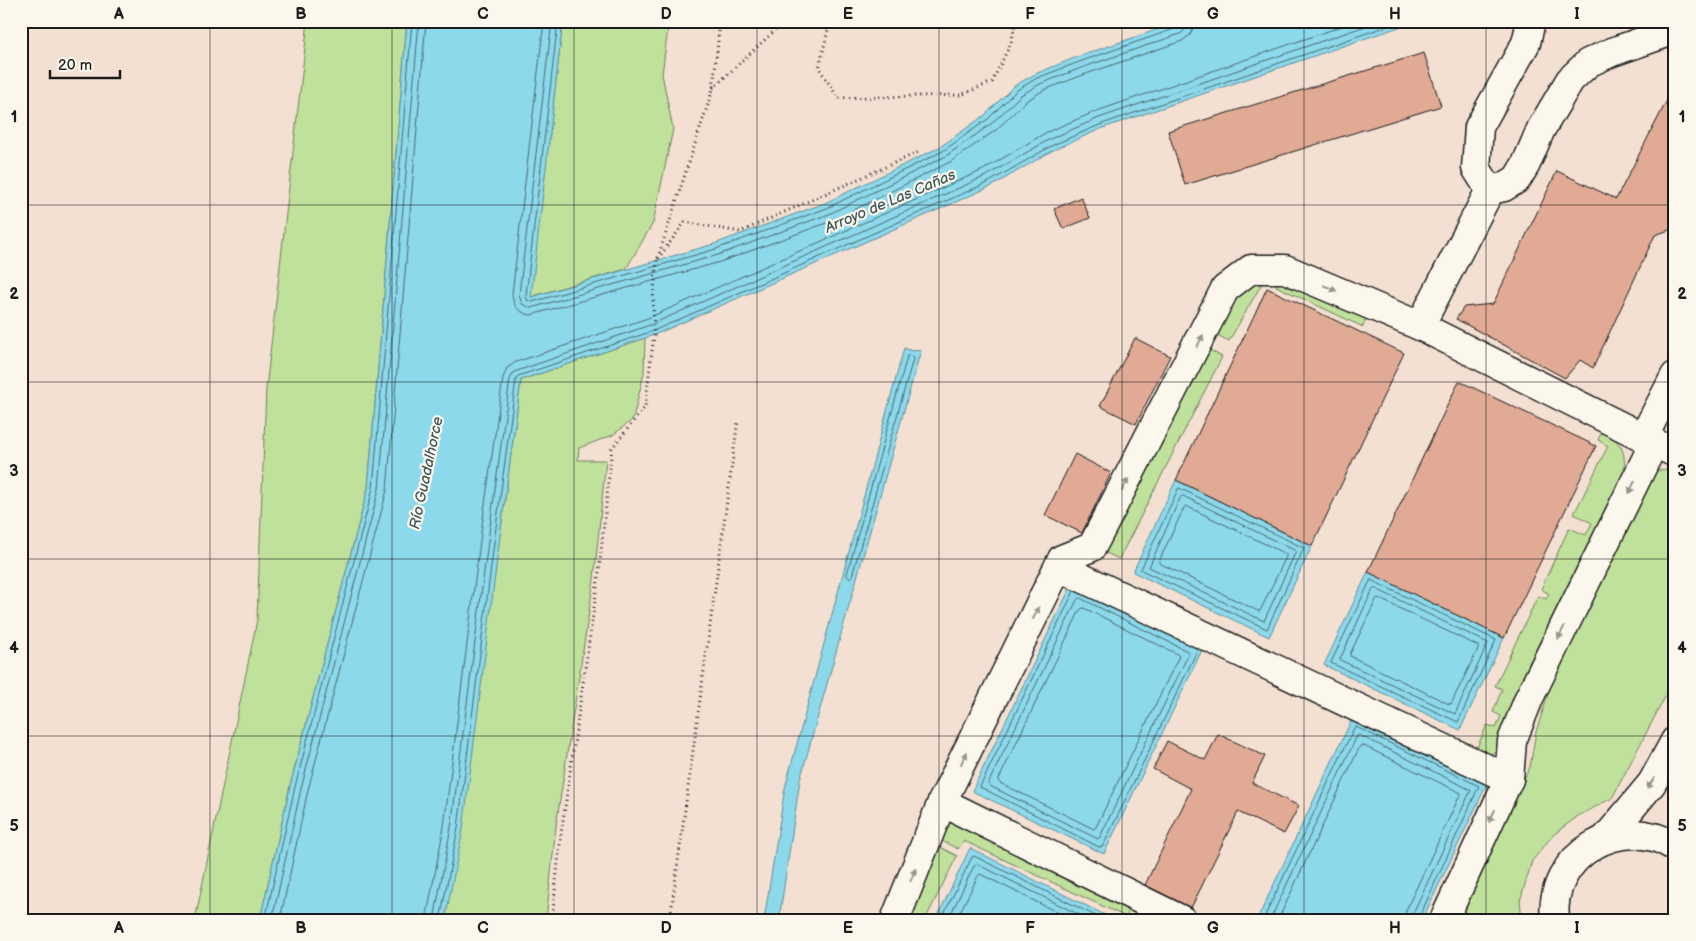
<svg xmlns="http://www.w3.org/2000/svg" width="1696" height="941" font-family="'Balsamiq Sans',sans-serif">
	<rect width="100%" height="100%" fill="#f3e0d2"/>
	<filter id="ink" filterUnits="userSpaceOnUse"><feTurbulence type="fractalNoise" baseFrequency=".02" numOctaves="2"/><feDisplacementMap in="SourceGraphic" scale="10" xChannelSelector="R" yChannelSelector="G"/><feConvolveMatrix kernelMatrix="1 2 1 2 8 2 1 2 1" color-interpolation-filters="sRGB"/></filter>
	<g filter="url(#ink)">
		<!-- green -->
		<g fill="#c0e19b" stroke="#6e7e5c">
			<path d="M308 21H407L368 488 290 786 260 920H195L257 620 266 389Z"/>
			<path d="M563 21H669L662 74 673 129 653 223 626 269 530 297Z"/>
			<path d="M1281 275 1367 315 1363 327 1276 286Z"/>
			<path d="M1265 278 1229 341 1215 334 1208 349 1222 357 1119 559 1102 551 1238 287Z"/>
			<path d="M645 338 644 373 633 419 613 435 579 448 578 460H606L594 579 556 826 546 920H437L501 528 521 380Z"/>
			<path d="M1602 431C1621 442 1626 449 1624 472L1528 666 1512 717 1499 748 1491 754 1481 755 1475 752 1487 725 1496 728 1501 716 1493 712 1502 689 1495 686 1538 596 1546 599 1549 594 1541 589 1569 528 1586 535 1592 523 1574 514 1608 446 1598 440Z"/>
			<path d="M1667 469 1675 473V678L1612 798 1578 816 1553 835 1532 861 1520 901 1522 920H1453L1530 767 1536 732 1558 663 1654 471Z"/>
			<path d="M959 820 1133 904 1126 917 964 841 958 849 934 837 944 823Z"/>
			<path d="M934 844 957 856 925 920H903Z"/>
		</g>
		<!-- water -->
		<g fill="#8cd9eb" stroke="#5f8d98">
			<path d="M407 21H563L531 297 714 244 825 203 940 147 985 115 1014 86 1035 74 1077 57 1182 21H1422L1396 28 1103 128 1055 149 992 186 654 335 521 380 501 528 463 829 445 920H260L290 786 368 488Z"/>
			<path d="M904 348 912 351 921 350 800 780 779 920H764L785 788Z"/>
			<path d="M1176 480 1312 546 1269 637 1133 572Z"/>
			<path d="M1368 572 1504 638 1460 730 1324 665Z"/>
			<path d="M1073 582 1204 646 1104 854 972 791Z"/>
			<path d="M1352 719 1487 784 1422 920H1257Z"/>
			<path d="M970 848 1115 920H936Z"/>
		</g>
		<g fill="none" stroke-linecap="round" stroke-linejoin="round">
			<!-- shore -->
			<g stroke="#49686f" stroke-width="1">
				<path d="M544 21 512 294C513 306 519 313 531 315L720 262 832 221 950 162 996 130 1026 101 1044 90 1083 75 1182 41 1191 34 1195 21"/>
				<path d="M552 21 519 295 522 304 531 308 718 255 829 214 946 156 991 124 1021 95 1040 84 1081 68 1180 34 1186 29 1187 21"/>
				<path d="M558 21 526 295 527 300 532 302 716 249 827 208 943 151 988 119 1017 90 1037 78 1079 62 1177 28 1180 26 1181 21"/>
				<path d="M908 355 912 356 913 359 852 576 849 578 847 575Z"/>
				<path d="M1179 488 1304 548 1267 629 1141 570Z"/>
				<path d="M1183 496 1296 551 1264 621 1149 567 1180 498Z"/>
				<path d="M1186 506 1286 554V557L1260 611H1258L1159 563V561L1184 508Z"/>
				<path d="M1371 580 1496 640 1458 722 1331 663Z"/>
				<path d="M1374 588 1488 643 1455 714 1340 660Z"/>
				<path d="M1074 591 980 787 1099 847 1103 846 1197 651 1196 648"/>
				<path d="M1080 598 1187 651 1189 653 1100 837 1098 839 990 786 988 784 1077 600Z"/>
				<path d="M1378 598 1478 646V649L1451 704H1449L1350 656V654L1376 600Z"/>
				<path d="M1084 608 1177 654 1179 656 1096 827 1094 829 1000 783 998 781 1080 610Z"/>
				<path d="M265 920 295 787 373 488 412 21"/>
				<path d="M272 920 301 789 379 489 419 21"/>
				<path d="M280 920 308 790 387 490 426 21"/>
				<path d="M426 920 444 826 482 525 503 378 507 368 516 362 648 318 983 170 1047 132 1097 111 1357 21"/>
				<path d="M434 920 451 827 490 526 510 379 514 372 650 325 986 176 1050 139 1099 118 1380 21"/>
				<path d="M440 920 458 828 496 527 516 380 518 376 653 331 989 182 1053 145 1102 124 1402 21"/>
				<path d="M941 920 972 857 974 856 1104 920"/>
				<path d="M948 920 974 866 977 864 1090 920"/>
				<path d="M956 920 978 876 980 874 1073 920"/>
				<path d="M1263 920 1354 728 1356 727 1479 786 1418 920"/>
				<path d="M1270 920 1357 736 1359 735 1471 790 1413 913 1412 920"/>
				<path d="M1278 920 1360 746 1362 745 1461 793 1406 910 1404 920"/>
			</g>
		</g>
		<!-- building -->
		<g fill="#e0aa95" stroke="#1c1c1c">
			<path d="M1424 53 1441 106 1185 185 1168 131Z"/>
			<path d="M1675 85V228L1655 235 1593 368 1580 360 1565 378 1456 319 1464 307 1493 304 1557 171 1616 199Z"/>
			<path d="M1081 197 1090 218 1063 229 1054 209Z"/>
			<path d="M1267 288 1404 353 1312 546 1176 480Z"/>
			<path d="M1135 338 1170 356 1136 424 1100 406Z"/>
			<path d="M1459 381 1596 446 1504 638 1368 572Z"/>
			<path d="M1075 454 1111 473 1082 533 1045 515Z"/>
			<path d="M1218 734 1265 756 1252 783 1299 806 1284 834 1238 812 1191 908 1145 885 1191 789 1153 769 1167 741 1205 760Z"/>
		</g>
		<g fill="none" stroke-linecap="round" stroke-linejoin="round">
			<defs>
				<g id="minor">
					<path d="M1490 190 1504 187 1517 179 1526 164 1541 129 1570 80 1588 63 1612 52 1675 30"/>
					<path d="M1420 326 1490 190 1476 168 1479 127 1526 43 1531 21"/>
					<path d="M1643 438 1675 376"/>
					<path d="M1059 567 1509 779"/>
					<path d="M942 802 1182 920"/>
					<path d="M895 920 942 802 1062 559 1092 547 1225 289 1251 269H1285L1420 326 1675 453"/>
					<path d="M1444 920 1509 779 1512 741 1529 698 1654 443"/>
				</g>
				<g id="major">
					<path d="M1607 837 1652 783 1675 741"/>
					<path d="M1555 920C1547 856 1622 811 1675 847"/>
				</g>
			</defs>
			<!-- minor casing -->
			<use href="#minor" stroke="#1c1c1c" stroke-width="31"/>
			<!-- major casing -->
			<use href="#major" stroke="#1c1c1c" stroke-width="31"/>
			<!-- path -->
			<g stroke="#1c1c1c" stroke-width="3" stroke-dasharray="1 4" stroke-linecap="butt">
				<path d="M720 21 713 89 657 260 685 222 740 232 921 151"/>
				<path d="M830 21 819 68 838 98 961 95 992 82 1011 43 1016 21"/>
				<path d="M713 88 785 21"/>
				<path d="M552 920 561 834 598 580 612 448 645 407 654 335 653 300 657 260"/>
				<path d="M670 920 738 420"/>
			</g>
			<!-- minor -->
			<use href="#minor" stroke="#fbf7ec" stroke-width="28"/>
			<!-- major -->
			<use href="#major" stroke="#fbf7ec" stroke-width="28"/>
		</g>
		<!-- one-way arrows -->
		<defs><path id="oneway-solid" d="M-6-.8H1V-3.2L6.5 0L1 3.2V.8H-6Z" transform="scale(1.25)"/></defs>
		<g fill="#97948e">
			<use href="#oneway-solid" transform="translate(1330 288) rotate(23)"/>
			<use href="#oneway-solid" transform="translate(1200 341) rotate(-63)"/>
			<use href="#oneway-solid" transform="translate(1125 485) rotate(-63)"/>
			<use href="#oneway-solid" transform="translate(1632 487) rotate(116)"/>
			<use href="#oneway-solid" transform="translate(1036 613) rotate(-64)"/>
			<use href="#oneway-solid" transform="translate(1561 633) rotate(116)"/>
			<use href="#oneway-solid" transform="translate(964 758) rotate(-64)"/>
			<use href="#oneway-solid" transform="translate(1651 783) rotate(123)"/>
			<use href="#oneway-solid" transform="translate(1492 816) rotate(115)"/>
			<use href="#oneway-solid" transform="translate(913 875) rotate(-68)"/>
		</g>
	</g>
	<!-- grid -->
	<path fill="none" stroke="#1c1c1c" stroke-width="1" stroke-opacity="0.55" d="M210 21V920M392 21V920M574 21V920M757 21V920M939 21V920M1122 21V920M1304 21V920M1486 21V920M21 205H1675M21 382H1675M21 559H1675M21 736H1675"/>
	<g text-anchor="middle" stroke-width="4.5" stroke-linejoin="round" paint-order="stroke">
		<!-- water labels -->
		<g font-size="15" font-style="italic" fill="#3e555a" stroke="#fbf7ec">
			<text transform="translate(890 201) rotate(-23)" y="5">Arroyo de Las Cañas</text>
			<text transform="translate(426 473) rotate(-78)" y="5">Río Guadalhorce</text>
		</g>
	</g>
	<!-- margin -->
	<rect width="1696" height="941" fill="none" stroke="#fbf7ec" stroke-width="55"/>
	<!-- scale -->
	<path d="M50 70v8h70v-8" fill="none" stroke="#1c1c1c" stroke-width="2.5"/>
	<text x="58" y="70" font-size="15" fill="#1c1c1c" stroke="#fbf7ec" stroke-width="4" paint-order="stroke">20 m</text>
	<rect x="28" y="28" width="1640" height="886" fill="none" stroke="#1c1c1c" stroke-width="2"/>
	<g font-size="16" text-anchor="middle" font-weight="bold" fill="#1c1c1c">
		<text x="119" y="19">A</text>
		<text x="301" y="19">B</text>
		<text x="483" y="19">C</text>
		<text x="666" y="19">D</text>
		<text x="848" y="19">E</text>
		<text x="1030" y="19">F</text>
		<text x="1213" y="19">G</text>
		<text x="1395" y="19">H</text>
		<text x="1577" y="19">I</text>
		<text x="14" y="122">1</text>
		<text x="1682" y="122">1</text>
		<text x="14" y="299">2</text>
		<text x="1682" y="299">2</text>
		<text x="14" y="476">3</text>
		<text x="1682" y="476">3</text>
		<text x="14" y="653">4</text>
		<text x="1682" y="653">4</text>
		<text x="14" y="831">5</text>
		<text x="1682" y="831">5</text>
		<text x="119" y="933">A</text>
		<text x="301" y="933">B</text>
		<text x="483" y="933">C</text>
		<text x="666" y="933">D</text>
		<text x="848" y="933">E</text>
		<text x="1030" y="933">F</text>
		<text x="1213" y="933">G</text>
		<text x="1395" y="933">H</text>
		<text x="1577" y="933">I</text>
	</g>
</svg>
